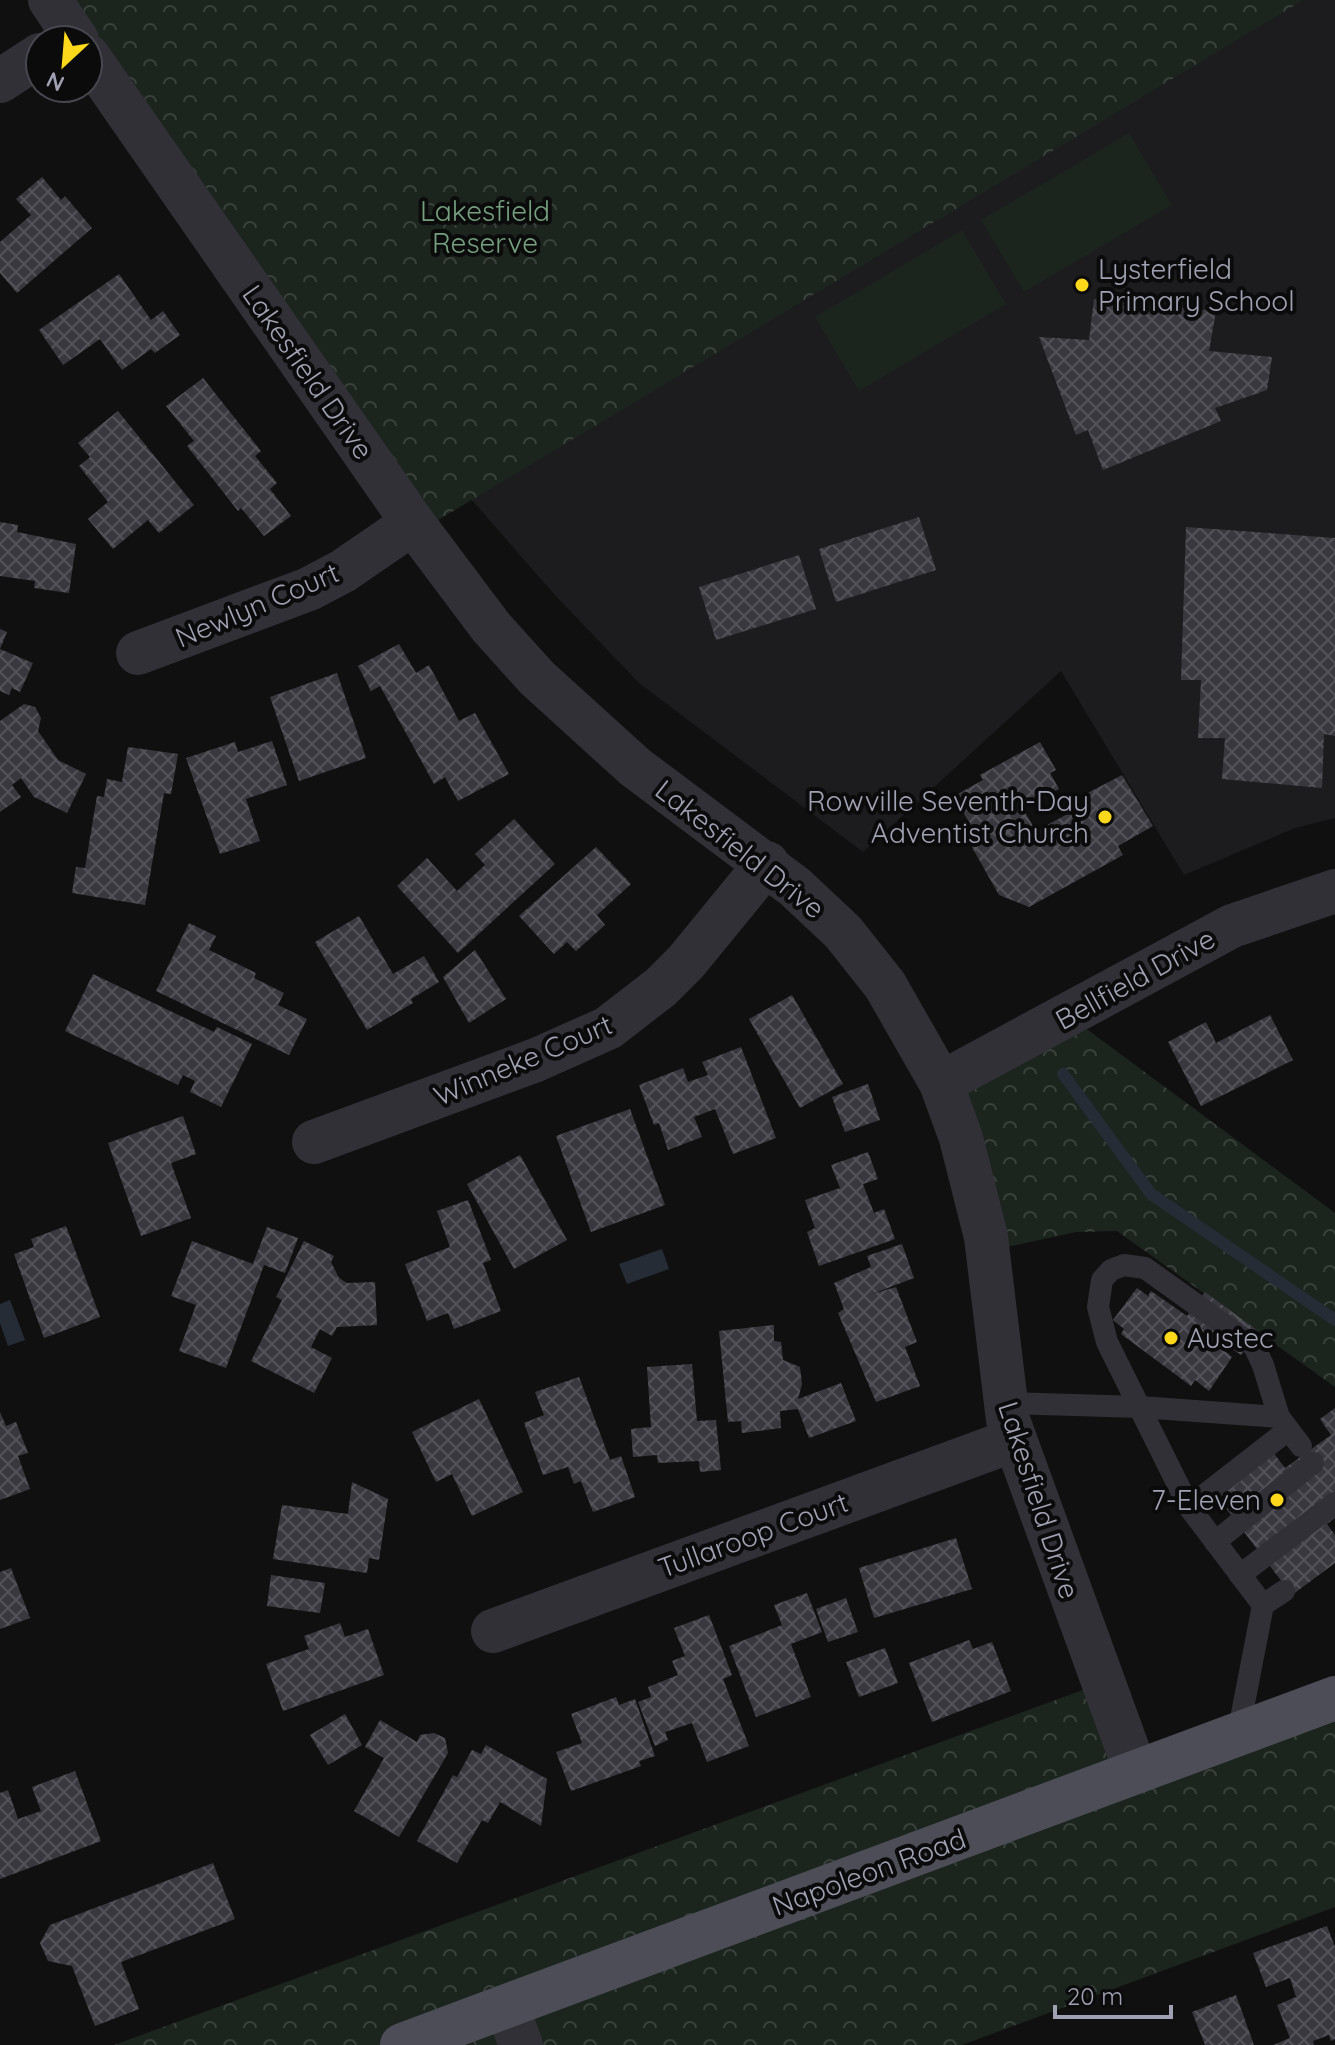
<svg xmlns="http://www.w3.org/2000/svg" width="1335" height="2045" font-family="Quicksand,sans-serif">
	<defs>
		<pattern id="forest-crowns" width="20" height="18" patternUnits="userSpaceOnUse" patternTransform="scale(2)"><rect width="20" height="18" fill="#1c241e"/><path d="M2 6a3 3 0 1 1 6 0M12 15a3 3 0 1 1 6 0" fill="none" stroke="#3a413c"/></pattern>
		<pattern id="building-cross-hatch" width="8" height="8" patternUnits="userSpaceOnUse" patternTransform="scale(2)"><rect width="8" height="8" fill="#39383e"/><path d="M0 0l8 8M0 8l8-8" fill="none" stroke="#525258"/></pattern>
	</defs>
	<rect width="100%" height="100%" fill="#101011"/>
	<!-- built -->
	<path fill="#1c1c1e" d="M1304 0H1335V818L1295 828 1184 875 1061 671 863 852 639 683 553 593 471 499Z"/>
	<!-- green -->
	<g fill="#1c241e">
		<path d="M1129 133 1172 205 1024 292 981 220Z"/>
		<path d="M962 230 1006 304 859 391 815 317Z"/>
	</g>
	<!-- forest -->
	<g fill="url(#forest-crowns)">
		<path d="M50 0H1304L420 531Z"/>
		<path d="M1069 1016 1335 1213V1387L1117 1231 1076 1232 988 1251 941 1083Z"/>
		<path d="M1102 1683 1137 1772 1335 1698V1907L962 2045H114Z"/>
	</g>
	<!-- water -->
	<g fill="#262c35">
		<path d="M662 1249 669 1269 627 1284 619 1264Z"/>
		<path d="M10 1300 25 1340 8 1346 0 1323V1304Z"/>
	</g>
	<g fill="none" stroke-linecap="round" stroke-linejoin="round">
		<!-- stream -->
		<path stroke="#262c35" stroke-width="12" d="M1063 1074 1151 1194 1335 1320"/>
	</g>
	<!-- building -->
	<g fill="url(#building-cross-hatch)">
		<path d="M42 177 61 200 65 196 92 228 17 293 0 273V242L31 215 16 199Z"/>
		<path d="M119 274 151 320 163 311 180 335 155 353 151 349 122 370 100 339 63 365 39 330Z"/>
		<path d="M1094 299 1216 311 1209 351 1272 357 1267 390 1215 408 1221 421 1103 470 1088 430 1076 435 1039 337 1089 340Z"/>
		<path d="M203 378 261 451 255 456 277 483 270 489 291 516 264 536 241 508 238 511 187 446 194 441 166 406Z"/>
		<path d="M118 411 194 505 159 533 148 520 113 549 88 519 108 502 79 466 90 457 78 443Z"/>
		<path d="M919 517 936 570 836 602 819 549Z"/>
		<path d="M0 522 18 525 17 532 76 544 69 593 34 588 35 581 0 576Z"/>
		<path d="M1186 527 1335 538V736L1324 734 1322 788 1222 779 1225 738H1198L1201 680H1181Z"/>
		<path d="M799 555 816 609 716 640 699 587Z"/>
		<path d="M0 629 7 632 0 649 33 663 20 692 12 688 9 695 0 691Z"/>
		<path d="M399 644 416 673 429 665 459 721 475 713 509 774 458 801 445 777 434 784 380 686 371 691 358 666Z"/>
		<path d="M337 673 366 758 299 781 270 697Z"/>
		<path d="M24 704 35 707 41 718 38 731 58 760 86 774 67 813 34 797 21 778 12 785 21 797 0 812V721Z"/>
		<path d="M272 741 287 785 246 799 260 841 220 854 186 758 235 742 238 752Z"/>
		<path d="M1040 742 1056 770 1050 773 1059 789 1023 809 1036 831 1086 804 1082 796 1122 775 1153 826 1118 846 1123 855 1029 907 999 895 964 833 972 828 954 796 983 780 980 775Z"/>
		<path d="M128 747 178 754 171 794 164 793 145 905 72 893 76 867 85 868 97 796 104 797 107 779 122 782Z"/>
		<path d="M514 819 555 864 458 953 397 886 427 858 457 891 485 865 475 854Z"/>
		<path d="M596 847 631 884 597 915 605 925 576 951 567 942 554 954 519 916Z"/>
		<path d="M359 916 393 974 424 956 439 982 411 999 413 1003 367 1030 315 942Z"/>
		<path d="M189 923 216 936 209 950 256 973 254 978 284 993 278 1005 307 1019 289 1055 156 991Z"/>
		<path d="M475 950 506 999 469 1023 443 977Z"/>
		<path d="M93 974 214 1032 217 1027 252 1044 221 1107 190 1092 195 1081 183 1075 178 1085 65 1031Z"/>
		<path d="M792 995 843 1084 800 1108 749 1019Z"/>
		<path d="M1270 1015 1293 1060 1201 1106 1168 1042 1206 1022 1216 1043Z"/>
		<path d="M741 1047 776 1138 733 1154 715 1109 694 1117 702 1137 668 1150 659 1123 654 1125 639 1085 683 1068 688 1082 708 1075 702 1062Z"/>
		<path d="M868 1084 880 1120 845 1132 832 1097Z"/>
		<path d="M630 1109 665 1205 591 1232 556 1136Z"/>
		<path d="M183 1116 196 1154 171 1163 191 1218 141 1236 108 1143Z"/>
		<path d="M868 1152 878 1179 863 1184 874 1213 884 1209 895 1239 819 1266 807 1232 815 1228 805 1200 840 1188 831 1165Z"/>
		<path d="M520 1155 567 1240 514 1269 467 1184Z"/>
		<path d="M468 1200 491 1260 483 1263 501 1311 454 1329 448 1313 427 1321 405 1264 450 1247 437 1211Z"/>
		<path d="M66 1226 100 1317 44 1338 14 1254 34 1247 31 1239Z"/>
		<path d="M267 1227 298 1238 285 1273 264 1265 226 1368 179 1351 196 1305 171 1296 192 1241 253 1264Z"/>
		<path d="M304 1241 334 1256 331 1262 339 1278 347 1283 375 1282 377 1325 337 1327 332 1336 320 1329 311 1347 332 1358 314 1393 251 1361 282 1300 276 1297Z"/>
		<path d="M902 1244 914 1278 872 1294 896 1287 917 1342 905 1347 920 1386 876 1402 838 1313 844 1309 834 1283 871 1267 867 1256Z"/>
		<path d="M1137 1288 1148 1296 1151 1291 1187 1316 1205 1292 1258 1331 1241 1355 1222 1342 1219 1346 1232 1357 1209 1391 1195 1380 1191 1386 1121 1334 1124 1329 1113 1320Z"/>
		<path d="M774 1325V1341L781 1342 783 1360 800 1367 802 1384 798 1399 841 1383 856 1421 809 1438 798 1409 780 1411 781 1428 742 1433 741 1421 728 1422 719 1331Z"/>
		<path d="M692 1364 697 1421 716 1420 721 1470 700 1472 699 1461 658 1463 657 1455 633 1457 631 1429 651 1427 647 1367Z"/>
		<path d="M579 1377 610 1460 621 1456 635 1497 593 1512 581 1481 574 1484 568 1467 543 1475 524 1423 544 1415 535 1392Z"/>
		<path d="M479 1399 523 1492 472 1516 452 1474 436 1482 412 1432Z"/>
		<path d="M1335 1408V1518L1327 1524 1335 1535V1563L1292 1595 1206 1482 1263 1439 1285 1468 1331 1435 1320 1419Z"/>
		<path d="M0 1412 6 1426 16 1422 28 1453 18 1456 30 1489 0 1500Z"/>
		<path d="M352 1482 388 1499 379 1560 369 1558 367 1573 273 1559 282 1505 348 1514Z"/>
		<path d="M956 1538 972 1589 874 1618 859 1568Z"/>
		<path d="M11 1568 30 1618 0 1629V1572Z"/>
		<path d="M271 1575 325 1583 320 1613 267 1606Z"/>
		<path d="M807 1593 822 1632 791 1644 811 1697 756 1717 729 1646 782 1625 774 1605Z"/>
		<path d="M846 1598 858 1632 828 1642 816 1609Z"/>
		<path d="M709 1615 732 1675 723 1679 749 1746 707 1762 692 1723 665 1732 668 1740 655 1746 638 1702 651 1697 648 1687 678 1675 672 1661 685 1656 674 1628Z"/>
		<path d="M340 1623 345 1637 368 1629 384 1675 283 1711 266 1664 309 1649 304 1636Z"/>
		<path d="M969 1640 973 1649 992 1642 1011 1691 932 1722 909 1663Z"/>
		<path d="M885 1648 898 1683 859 1697 846 1662Z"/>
		<path d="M616 1697 619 1705 635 1699 655 1756 639 1761 641 1766 571 1791 556 1752 582 1743 571 1714Z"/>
		<path d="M345 1714 362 1745 328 1765 310 1735Z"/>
		<path d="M380 1720 417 1742 420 1735 434 1733 445 1738 448 1753 399 1837 354 1811 384 1758 365 1747Z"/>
		<path d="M486 1745 547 1779 541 1826 500 1802 488 1823 482 1820 457 1863 417 1841 453 1775 457 1777 472 1750 481 1754Z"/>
		<path d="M75 1771 101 1841 0 1879V1793L8 1790 18 1819 41 1811 32 1787Z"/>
		<path d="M213 1863 235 1919 121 1962 139 2009 95 2026 72 1966 48 1961 40 1943 50 1925Z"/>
		<path d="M1327 1926 1335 1947V2039L1331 2041 1329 2035 1313 2041 1314 2045H1273L1290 2038 1277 2005 1296 1997 1290 1978 1266 1987 1253 1953Z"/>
		<path d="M1236 1995 1254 2045H1205L1192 2012Z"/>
	</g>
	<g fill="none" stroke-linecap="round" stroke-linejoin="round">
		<!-- lane -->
		<g stroke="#303036" stroke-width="22">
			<path d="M1004 1403 1140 1407 1279 1417 1301 1446"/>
			<path d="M1189 1507 1288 1430"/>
			<path d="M1215 1542 1313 1463"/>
			<path d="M1240 1575 1335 1503"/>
			<path d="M1263 1605 1189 1507 1107 1342 1098 1307 1102 1280 1111 1270 1124 1265 1145 1268 1254 1346 1263 1365 1279 1417"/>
			<path d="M1238 1734 1263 1605 1284 1591"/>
		</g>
		<!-- street -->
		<g stroke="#303036" stroke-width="44">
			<path d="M50 0 77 40"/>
			<path d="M88 56 413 523 491 627 537 678 635 767 795 887 843 932 885 985 941 1083 961 1138 986 1237 1008 1420 1136 1772"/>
			<path d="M0 81 40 55"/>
			<path d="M138 653 309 589 343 571 413 523"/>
			<path d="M941 1083 1232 926 1335 891"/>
			<path d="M314 1142 536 1060 608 1028 661 987 686 962 767 863"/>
			<path d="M493 1631 1014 1440"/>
			<path d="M507 2007 521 2045"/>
		</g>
		<!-- primary -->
		<path stroke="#4c4d56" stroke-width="44" d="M402 2045 1335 1698"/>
	</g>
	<!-- markers -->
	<g fill="#fed81b" stroke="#0b0b0c" stroke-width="3">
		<circle cx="1082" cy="285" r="8"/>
		<circle cx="1105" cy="817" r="8"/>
		<circle cx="1171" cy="1338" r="8"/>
		<circle cx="1277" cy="1500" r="8"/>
	</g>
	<g text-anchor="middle" stroke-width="8" stroke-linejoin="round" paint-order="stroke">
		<!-- park labels -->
		<g font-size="28" fill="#75a07f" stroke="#0b0b0c">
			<text x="485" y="221">Lakesfield<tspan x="485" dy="32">Reserve</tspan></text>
		</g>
		<!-- poi labels -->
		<g font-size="28" fill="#a0a2b3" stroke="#0b0b0c" text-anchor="start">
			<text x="1098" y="279">Lysterfield<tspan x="1098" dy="32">Primary School</tspan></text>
			<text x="1089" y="811" text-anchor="end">Rowville Seventh-Day<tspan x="1089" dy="32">Adventist Church</tspan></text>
			<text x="1187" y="1348">Austec</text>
			<text x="1261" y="1510" text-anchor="end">7-Eleven</text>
		</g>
		<!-- street labels -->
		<g font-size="28" fill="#a0a2b3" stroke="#0b0b0c">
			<text transform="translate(308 372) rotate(55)" y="10">Lakesfield Drive</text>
			<text transform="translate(257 605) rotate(-23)" y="10">Newlyn Court</text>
			<text transform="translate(740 849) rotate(38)" y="10">Lakesfield Drive</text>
			<text transform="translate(1135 979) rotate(-29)" y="10">Bellfield Drive</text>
			<text transform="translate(523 1060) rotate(-23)" y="10">Winneke Court</text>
			<text transform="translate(1039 1500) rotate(72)" y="10">Lakesfield Drive</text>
			<text transform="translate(753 1535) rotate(-20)" y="10">Tullaroop Court</text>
			<text transform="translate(869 1872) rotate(-20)" y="10">Napoleon Road</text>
		</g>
	</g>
	<!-- north arrow -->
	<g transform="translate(64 64) rotate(206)"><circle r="38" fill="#0b0b0c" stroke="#47474f" stroke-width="2"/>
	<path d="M0-6L14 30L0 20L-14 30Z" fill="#fed81b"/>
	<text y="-12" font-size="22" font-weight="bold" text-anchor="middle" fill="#a0a2b3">N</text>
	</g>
	<!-- scale -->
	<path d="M1055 2005v12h116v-12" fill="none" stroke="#a0a2b3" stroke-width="4"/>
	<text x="1067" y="2005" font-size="24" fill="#a0a2b3" stroke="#0b0b0c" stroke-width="6" paint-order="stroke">20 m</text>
</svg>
